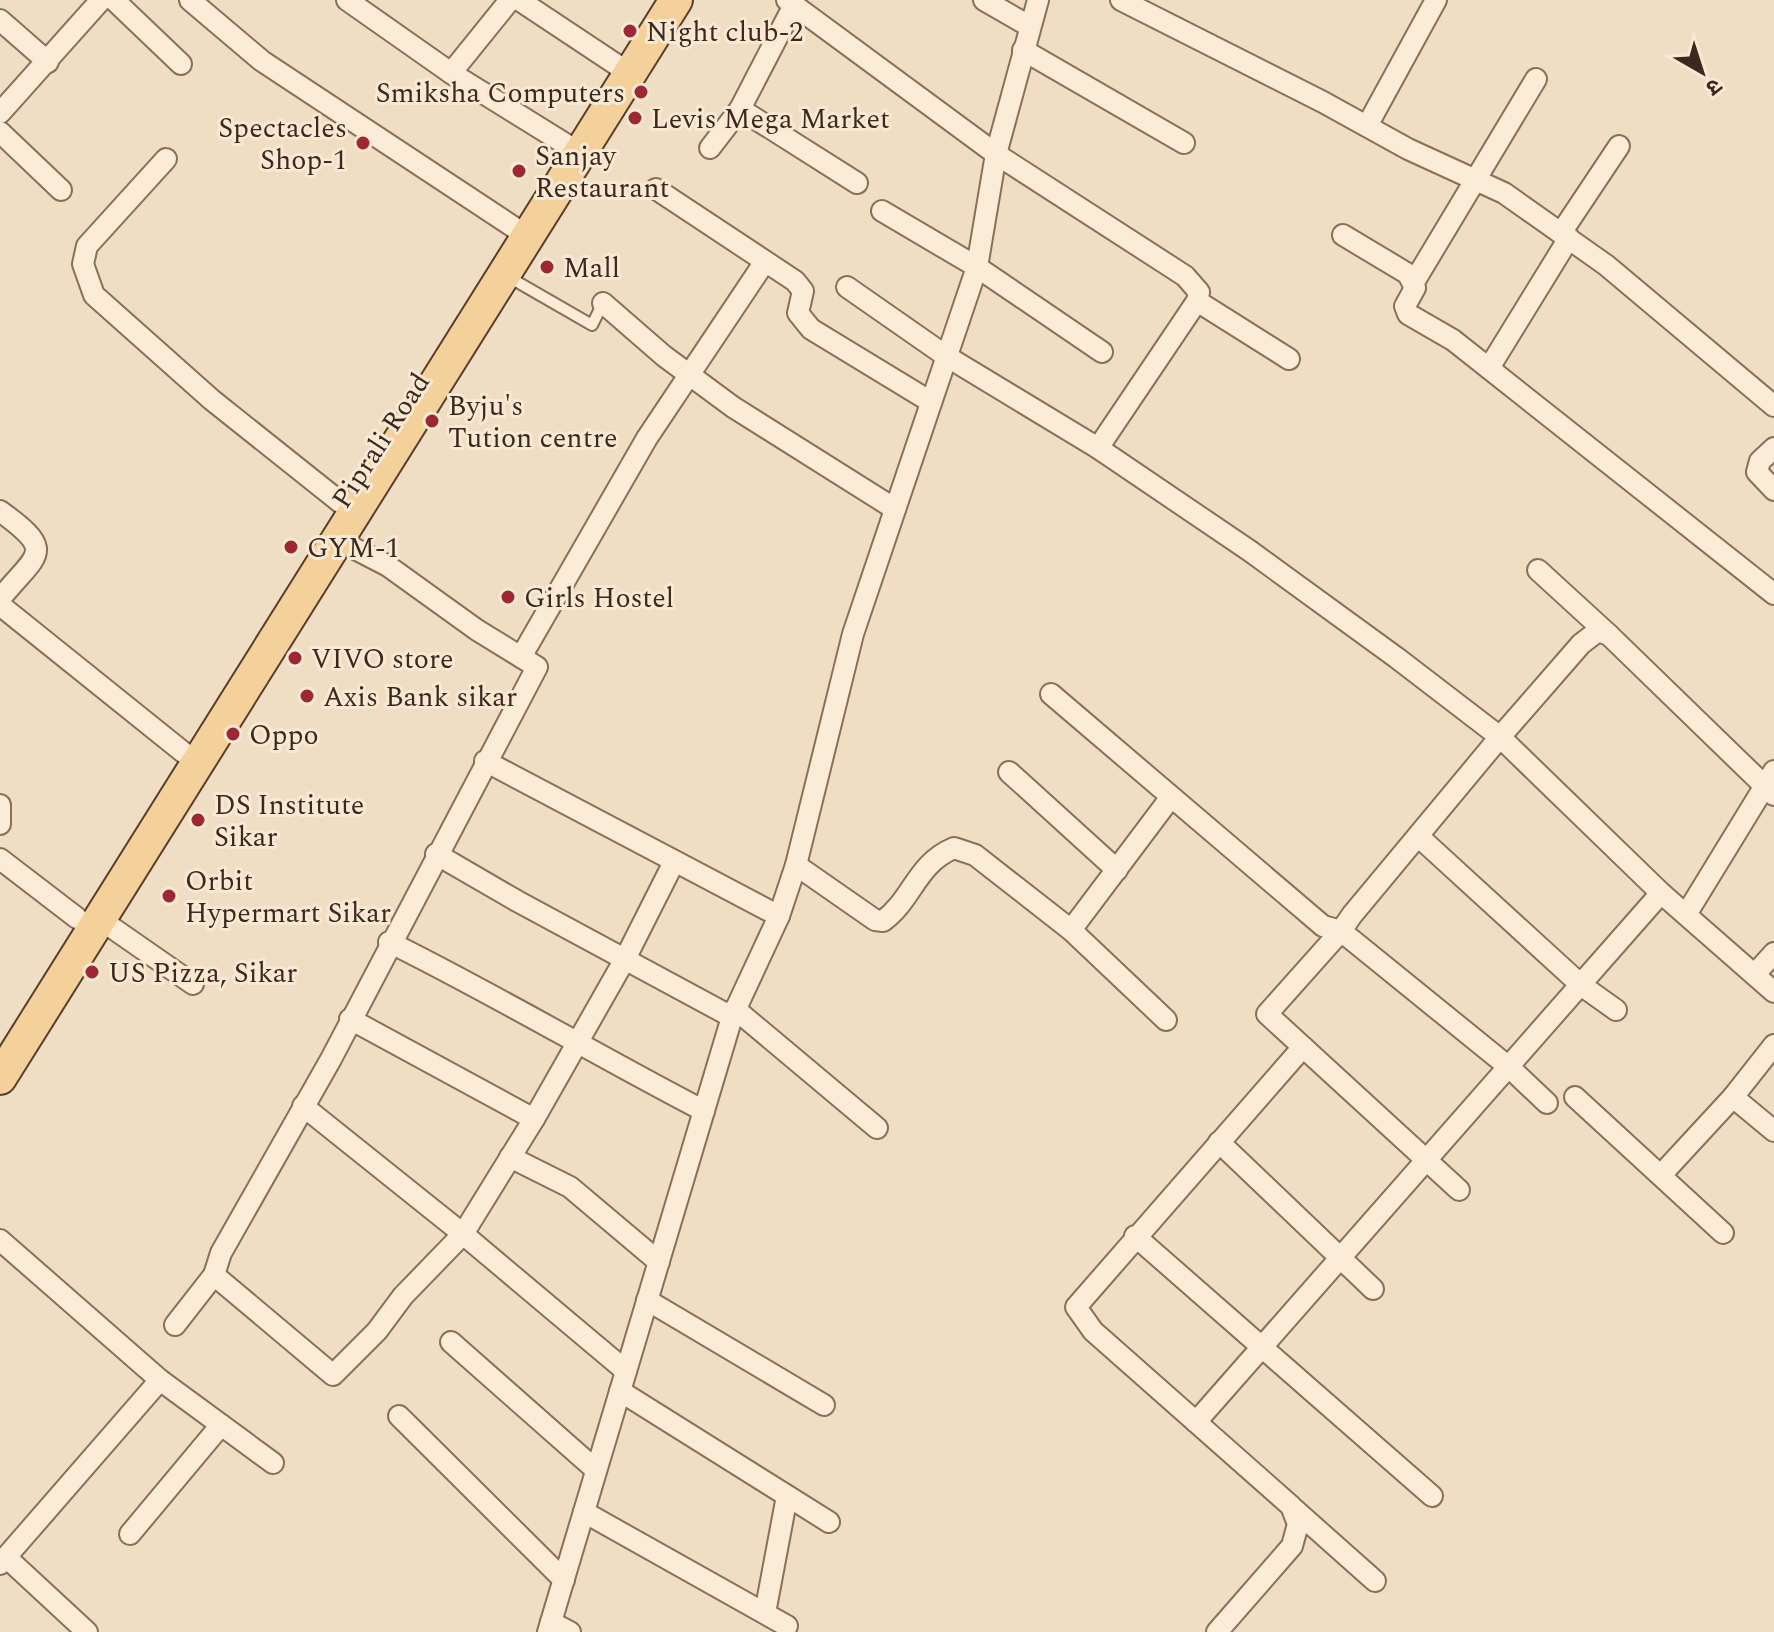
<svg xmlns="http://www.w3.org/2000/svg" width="1774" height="1632" font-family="Spectral,'Noto Sans Devanagari',serif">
	<rect width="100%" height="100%" fill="#f0dec4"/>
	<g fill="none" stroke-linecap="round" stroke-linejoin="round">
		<defs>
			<path id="lane" d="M507 276 592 325 603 303"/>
			<g id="street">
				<path d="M114 0 181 64"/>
				<path d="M190 0 262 61 515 228"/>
				<path d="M347 0 451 73 567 145"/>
				<path d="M519 0 617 65"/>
				<path d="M787 0 996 154 1185 276 1199 292 1197 301 1098 448"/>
				<path d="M984 0 1029 26"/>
				<path d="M1121 0 1323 102 1408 149 1504 193 1606 265 1774 406"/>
				<path d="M794 5 740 109 857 183"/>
				<path d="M0 20 48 62"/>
				<path d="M1023 50 1184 143"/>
				<path d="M451 73 510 0"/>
				<path d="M0 113 101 0"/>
				<path d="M1367 126 1436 0"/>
				<path d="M0 132 61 190"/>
				<path d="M710 148 740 109"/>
				<path d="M166 159 87 246 83 264 94 295 212 400 340 502"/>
				<path d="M656 189 795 281 803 291 798 313 811 329 931 402"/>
				<path d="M882 211 977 267 1102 352"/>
				<path d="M1561 233 1619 146"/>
				<path d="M1343 235 1408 274 1415 288 1405 306 1408 314 1453 340 1774 594"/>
				<path d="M1414 282 1536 79"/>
				<path d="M847 287 946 356 1098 448 1250 551 1397 658 1500 737 1661 893 1774 992"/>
				<path d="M1197 301 1289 359"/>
				<path d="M603 303 664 356 733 407 895 509"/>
				<path d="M1489 368 1569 238"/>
				<path d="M1774 448 1760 461 1757 472 1774 490"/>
				<path d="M0 511C58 553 37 553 0 599"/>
				<path d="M1538 570 1609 635"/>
				<path d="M0 605 183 752"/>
				<path d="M521 657 647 438 764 263"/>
				<path d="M1051 694 1323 926 1341 931 1267 1014 1459 1190"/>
				<path d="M485 761 779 916"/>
				<path d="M1009 772 1117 870"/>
				<path d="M0 805V824"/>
				<path d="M1418 836 1581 985 1616 1010"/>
				<path d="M436 854 517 901 732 1017"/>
				<path d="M0 859 77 918"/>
				<path d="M796 865 875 920 883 921C913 899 916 864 954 848L975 855 1071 930 1166 1020"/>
				<path d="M1687 913 1774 771"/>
				<path d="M101 920 193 984"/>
				<path d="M1071 930 1171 797"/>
				<path d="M389 942C496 995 598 1056 704 1111"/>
				<path d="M1755 974 1774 953"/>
				<path d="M735 1009 877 1128"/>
				<path d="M1575 1097 1723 1233"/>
				<path d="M1733 1097 1774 1131"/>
				<path d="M1547 1103 1510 1068 1341 931 1352 915 1500 737 1581 644 1598 631 1609 635 1774 795"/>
				<path d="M303 1106 463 1234 626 1371"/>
				<path d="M534 1119 625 959 674 862"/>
				<path d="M1219 1142 1373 1289"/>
				<path d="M510 1157 570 1187 659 1262"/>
				<path d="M1661 1175 1733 1097 1774 1045"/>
				<path d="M1135 1236 1432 1496"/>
				<path d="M0 1240 160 1380 273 1463"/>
				<path d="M214 1275 333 1375 377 1331 403 1296 463 1234 534 1119 350 1019"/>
				<path d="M647 1300 824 1405"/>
				<path d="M175 1325 214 1275 221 1253 331 1059 537 667 477 630 388 566 338 540"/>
				<path d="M451 1342 596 1470"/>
				<path d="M620 1391 829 1522"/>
				<path d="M399 1416 564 1580"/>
				<path d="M1196 1422 1661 893"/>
				<path d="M1294 1509 1375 1581"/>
				<path d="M584 1512 787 1626"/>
				<path d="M130 1534 221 1425"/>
				<path d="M6 1557 87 1632"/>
				<path d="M0 1564 160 1380"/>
				<path d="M765 1613 787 1496"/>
				<path d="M551 1622 570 1632"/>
				<path d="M548 1632 732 1017 779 916 796 865 853 634 977 267 996 154 1038 0"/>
				<path d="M1217 1632 1292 1546 1298 1524 1291 1506 1093 1331 1076 1307 1303 1047"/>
			</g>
			<path id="primary" d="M0 1078 676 0"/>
		</defs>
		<!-- lane casing -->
		<use href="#lane" stroke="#8b6f59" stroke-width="14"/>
		<!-- street casing -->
		<use href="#street" stroke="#8b6f59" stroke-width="24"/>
		<!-- primary casing -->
		<use href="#primary" stroke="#593e2e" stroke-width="36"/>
		<!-- lane -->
		<use href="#lane" stroke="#faecd7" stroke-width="10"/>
		<!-- street -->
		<use href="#street" stroke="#faecd7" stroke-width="20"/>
		<!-- primary -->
		<use href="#primary" stroke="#f4d09a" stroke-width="32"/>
	</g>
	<!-- markers -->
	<g fill="#9d2733" stroke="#f7e9d4" stroke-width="3">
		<circle cx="630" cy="31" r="8"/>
		<circle cx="641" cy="92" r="8"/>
		<circle cx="635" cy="118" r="8"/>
		<circle cx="363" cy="143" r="8"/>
		<circle cx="519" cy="171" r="8"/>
		<circle cx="547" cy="267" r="8"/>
		<circle cx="432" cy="421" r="8"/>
		<circle cx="291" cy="547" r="8"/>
		<circle cx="508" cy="597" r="8"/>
		<circle cx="295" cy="658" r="8"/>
		<circle cx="307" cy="696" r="8"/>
		<circle cx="233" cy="734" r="8"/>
		<circle cx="198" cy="820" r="8"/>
		<circle cx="169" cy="896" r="8"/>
		<circle cx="92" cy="972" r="8"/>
	</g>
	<g text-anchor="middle" stroke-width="6" stroke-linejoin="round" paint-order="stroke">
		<!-- poi labels -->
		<g font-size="28" fill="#3b291e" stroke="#f7e9d4" text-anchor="start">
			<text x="646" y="41">Night club-2</text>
			<text x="625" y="102" text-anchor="end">Smiksha Computers</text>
			<text x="651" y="128">Levis Mega Market</text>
			<text x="347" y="137" text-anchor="end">Spectacles<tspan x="347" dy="32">Shop-1</tspan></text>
			<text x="535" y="165">Sanjay<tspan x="535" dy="32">Restaurant</tspan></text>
			<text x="563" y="277">Mall</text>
			<text x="448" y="415">Byju's<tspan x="448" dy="32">Tution centre</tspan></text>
			<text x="307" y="557">GYM-1</text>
			<text x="524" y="607">Girls Hostel</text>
			<text x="311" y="668">VIVO store</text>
			<text x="323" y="706">Axis Bank sikar</text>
			<text x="249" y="744">Oppo</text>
			<text x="214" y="814">DS Institute<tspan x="214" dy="32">Sikar</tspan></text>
			<text x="185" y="890">Orbit<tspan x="185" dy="32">Hypermart Sikar</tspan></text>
			<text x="108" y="982">US Pizza, Sikar</text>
		</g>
		<!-- street labels -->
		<g font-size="28" fill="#3b291e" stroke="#f7e9d4">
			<text transform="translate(380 440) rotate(-57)" y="10">Piprali Road</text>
		</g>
	</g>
	<!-- north arrow -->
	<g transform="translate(1702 72) rotate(141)" stroke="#f7e9d4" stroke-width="6" paint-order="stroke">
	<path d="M0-6L14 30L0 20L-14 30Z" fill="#3b291e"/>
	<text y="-12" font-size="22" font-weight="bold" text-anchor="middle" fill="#3b291e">उ</text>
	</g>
</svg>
